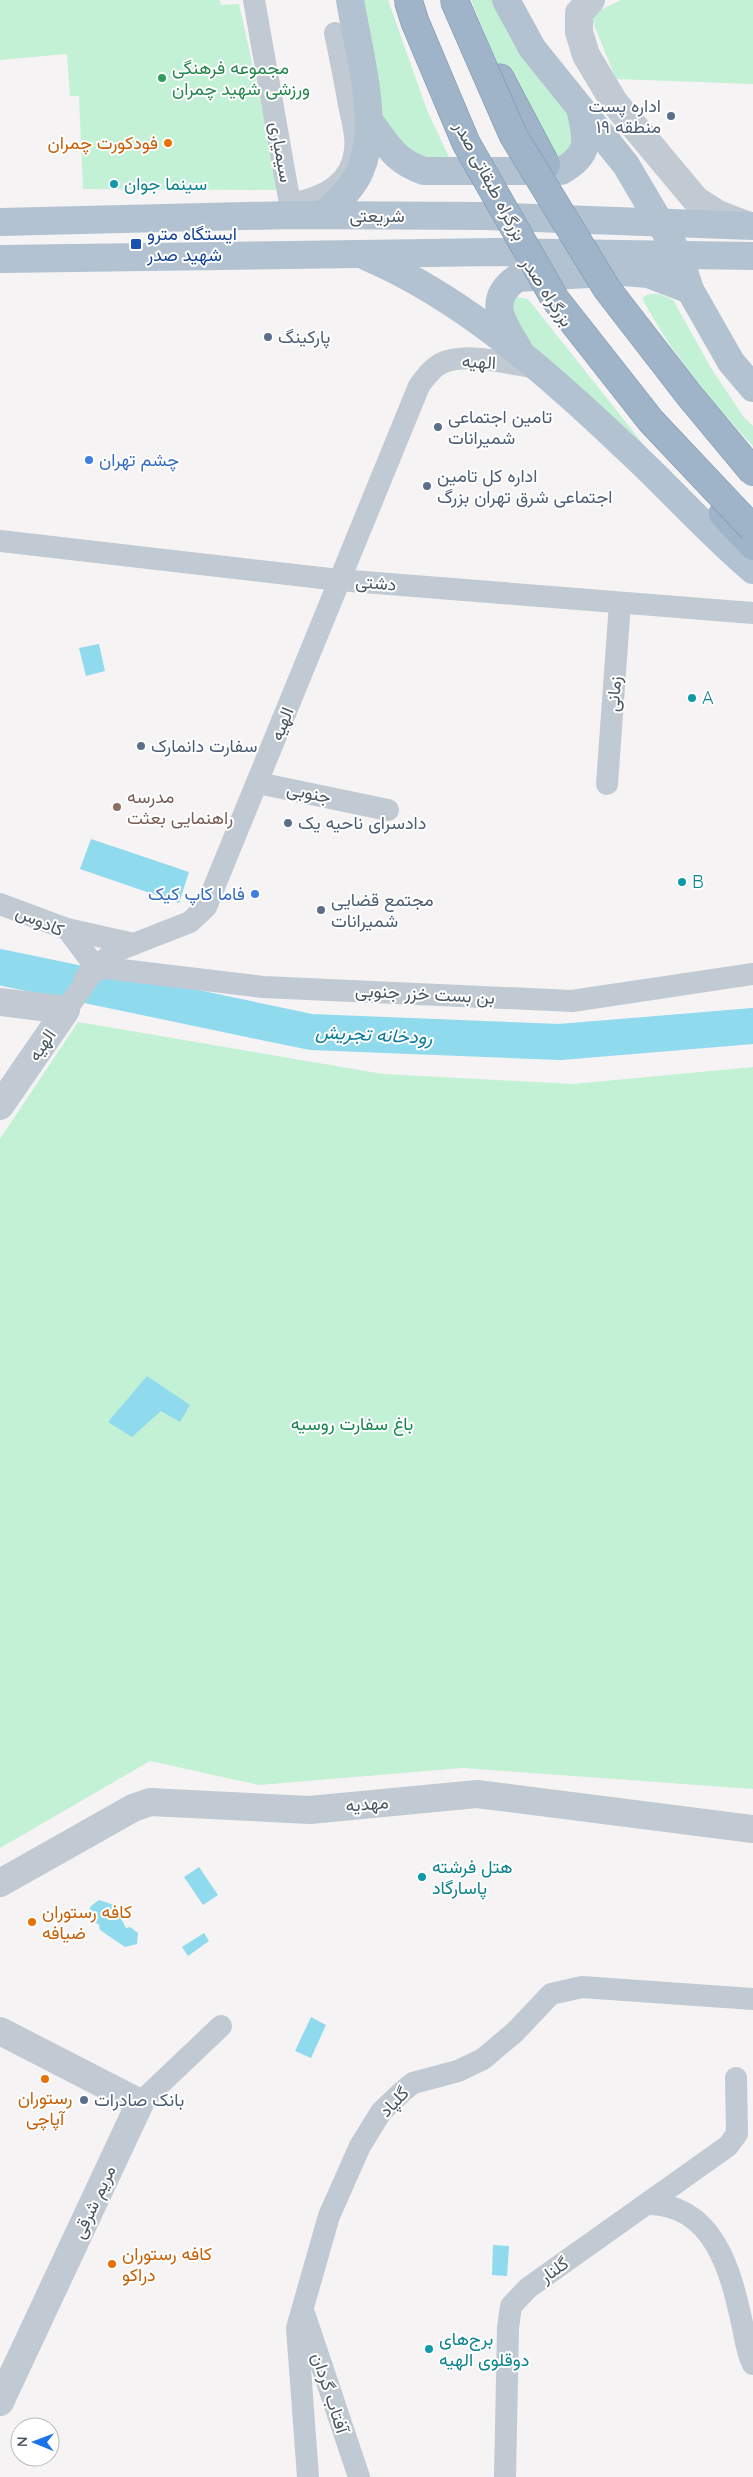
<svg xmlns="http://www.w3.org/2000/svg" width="753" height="2477" font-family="Quicksand,Vazirmatn,sans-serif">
	<rect width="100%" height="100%" fill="#f5f3f3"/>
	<!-- green -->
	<g fill="#c3f1d5">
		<path d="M0 0H220L221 5 239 4 280 190 83 189 79 96H70L67 54 0 60Z"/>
		<path d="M359 0H388L427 110 451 162 419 160 386 125 373 85Z"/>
		<path d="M471 0H497L564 105 578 137 557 167 501 73Z"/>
		<path d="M621 0H753V84L616 79 590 15Z"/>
		<path d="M649 294H660L673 300 711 368 743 416 753 426V446C711 401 671 353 642 298Z"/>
		<path d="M517 297 528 299 655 459C610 420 525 362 511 304Z"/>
		<path d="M78 1022 383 1074 573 1084 753 1067V1789L463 1768 259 1785 150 1761 0 1848V1139Z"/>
	</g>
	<!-- water -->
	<g fill="#90daee">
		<path d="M99 644 105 671 86 676 79 648Z"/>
		<path d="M91 839 189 872 179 903 80 869Z"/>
		<path d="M147 1376 190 1405 180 1422 161 1411 132 1437 108 1422Z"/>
		<path d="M199 1867 218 1895 203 1905 184 1877Z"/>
		<path d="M99 1900 114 1905 126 1928 130 1927 138 1933 137 1944 125 1947 100 1930 99 1925 91 1919 88 1913 91 1906Z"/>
		<path d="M204 1933 209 1941 188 1956 182 1947Z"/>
		<path d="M311 2017 326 2025 311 2058 295 2051Z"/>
		<path d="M493 2245 509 2246 507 2276 492 2275Z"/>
	</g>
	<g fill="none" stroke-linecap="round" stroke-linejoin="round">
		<!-- river -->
		<path stroke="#90daee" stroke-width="36" d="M0 967 311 1032 560 1042 753 1026"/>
		<defs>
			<g id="trunk">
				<path d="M500 78 546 165"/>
				<path d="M723 514 753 546"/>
			</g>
		</defs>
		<!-- trunk casing -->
		<use href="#trunk" stroke="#7690ad" stroke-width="29"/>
		<!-- minor -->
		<g stroke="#c1cad2" stroke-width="22">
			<path d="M254 0 292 215"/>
			<path d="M290 204C320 199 352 186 355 150 357 136 352 119 349 105 345 81 340 57 335 33"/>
			<path d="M0 541 339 580 753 613"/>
			<path d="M258 783 388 810"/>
			<path d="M607 784 620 603"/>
			<path d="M0 904 67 929 94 965 85 979"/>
			<path d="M67 929 134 944"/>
			<path d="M97 967 263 987 572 1001 753 974"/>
			<path d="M66 1010C82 989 94 965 116 951L190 922 206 907 419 386C425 378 431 369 440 364 465 351 511 364 537 368"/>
			<path d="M140 2103 221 2026"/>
			<path d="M648 2204C714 2204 731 2272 742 2323 745 2336 747 2354 753 2364"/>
			<path d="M305 2316 359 2477"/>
			<path d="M308 2477 297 2328 329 2216 360 2146 381 2112 403 2091 413 2083 458 2071 483 2059 515 2032 551 1994 582 1987 753 1999"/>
			<path d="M505 2477 508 2328 511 2306 528 2288 728 2146 737 2134 736 2078"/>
		</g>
		<!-- tertiary -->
		<g stroke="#c1cad2" stroke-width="28">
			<path d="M591 0 579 13V32L586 55 614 102 696 200 718 214 747 225"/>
			<path d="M94 965 97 967"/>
			<path d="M0 1002 66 1010 0 1106"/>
			<path d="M0 1883 133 1808 150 1802 310 1810 477 1794 753 1829"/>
			<path d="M0 2031 140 2103 0 2402"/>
		</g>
		<!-- primary -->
		<g stroke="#b3c2d1" stroke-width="28">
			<path d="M506 0 532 48 626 165 679 255 690 290 731 362 753 388"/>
			<path d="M370 122C388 146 395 161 424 171H561C592 154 587 139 580 108"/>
			<path d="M323 215C336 203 353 188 360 171 381 125 358 50 350 0"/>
			<path d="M0 222 292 215 484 216 753 226"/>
			<path d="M367 257C463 298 547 373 622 444 667 485 707 531 753 570"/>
			<path d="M0 259 497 252 753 256"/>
			<path d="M518 348C502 322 486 300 517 278L624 272 648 274 690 290"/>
		</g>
		<!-- trunk -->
		<use href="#trunk" stroke="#9fb4c9" stroke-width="28"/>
		<defs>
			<g id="trunk-bridge">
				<path d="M408 0 415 22 466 143 555 299 651 421 753 529"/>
				<path d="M454 0 513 135 607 289 689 395 753 472"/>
			</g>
		</defs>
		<!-- trunk-bridge casing -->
		<use href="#trunk-bridge" stroke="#7690ad" stroke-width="29" stroke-linecap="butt"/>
		<!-- trunk-bridge -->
		<use href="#trunk-bridge" stroke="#9fb4c9" stroke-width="28"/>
	</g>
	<!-- markers -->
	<circle fill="#2e9e5b" stroke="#fff" stroke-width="2" cx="162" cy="78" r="5"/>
	<g fill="#5c6f8a" stroke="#fff" stroke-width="2">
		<circle cx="671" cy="116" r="5"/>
		<circle cx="268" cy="337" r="5"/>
		<circle cx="438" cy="427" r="5"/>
		<circle cx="427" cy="486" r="5"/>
		<circle cx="141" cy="746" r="5"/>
		<circle cx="288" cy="823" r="5"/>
		<circle cx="321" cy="910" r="5"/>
		<circle cx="84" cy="2100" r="5"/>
	</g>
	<g fill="#e8710a" stroke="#fff" stroke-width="2">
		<circle cx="168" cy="143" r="5"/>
		<circle cx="32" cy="1922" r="5"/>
		<circle cx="45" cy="2079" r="5"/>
		<circle cx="112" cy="2264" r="5"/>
	</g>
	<g fill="#0f9aa8" stroke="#fff" stroke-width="2">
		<circle cx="114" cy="184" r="5"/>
		<circle cx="692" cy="698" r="5"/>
		<circle cx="682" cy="882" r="5"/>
		<circle cx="422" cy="1877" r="5"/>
		<circle cx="429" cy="2349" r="5"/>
	</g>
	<rect fill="#1a4fb4" stroke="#fff" stroke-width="2" x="130" y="238" width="12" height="12" rx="2.5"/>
	<g fill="#3f7fe0" stroke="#fff" stroke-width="2">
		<circle cx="89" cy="460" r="5"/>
		<circle cx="255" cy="894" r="5"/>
	</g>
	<circle fill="#8d6e63" stroke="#fff" stroke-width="2" cx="117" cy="807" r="5"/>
	<g text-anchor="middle" stroke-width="4" stroke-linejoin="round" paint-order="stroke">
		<!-- leisure labels -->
		<g font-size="18" fill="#27864d" stroke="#fff" text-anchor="start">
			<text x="172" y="74">مجموعه فرهنگی<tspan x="172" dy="21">ورزشی شهید چمران</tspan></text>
		</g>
		<!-- service labels -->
		<g font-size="18" fill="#4e5e75" stroke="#fff" text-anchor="start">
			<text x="661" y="112" text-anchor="end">اداره پست<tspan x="661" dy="21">منطقه ۱۹</tspan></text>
			<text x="278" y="343">پارکینگ</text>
			<text x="448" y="423">تامین اجتماعی<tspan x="448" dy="21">شمیرانات</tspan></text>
			<text x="437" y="482">اداره کل تامین<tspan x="437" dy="21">اجتماعی شرق تهران بزرگ</tspan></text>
			<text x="151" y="752">سفارت دانمارک</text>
			<text x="298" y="829">دادسرای ناحیه یک</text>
			<text x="331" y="906">مجتمع قضایی<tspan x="331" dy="21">شمیرانات</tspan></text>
			<text x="94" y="2106">بانک صادرات</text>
		</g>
		<!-- food labels -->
		<g font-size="18" fill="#c56008" stroke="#fff" text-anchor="start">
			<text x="158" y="149" text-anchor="end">فودکورت چمران</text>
			<text x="42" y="1918">کافه رستوران<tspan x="42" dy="21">ضیافه</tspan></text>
			<text x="45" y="2104" text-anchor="middle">رستوران<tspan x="45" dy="21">آپاچی</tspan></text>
			<text x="122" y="2260">کافه رستوران<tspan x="122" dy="21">دراکو</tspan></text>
		</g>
		<!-- street labels -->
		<g font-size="18" fill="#4a5661" stroke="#fff">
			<text transform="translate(281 152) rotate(80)" y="6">سیمیاری</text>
			<text transform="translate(490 181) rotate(62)" y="6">بزرگراه طبقاتی صدر</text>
			<text x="377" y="222">شریعتی</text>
			<text transform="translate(547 292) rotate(57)" y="6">بزرگراه صدر</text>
			<text transform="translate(479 362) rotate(3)" y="6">الهیه</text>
			<text transform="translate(376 583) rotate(5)" y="6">دشتی</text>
			<text transform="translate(614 694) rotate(-86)" y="6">زمانی</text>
			<text transform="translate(282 724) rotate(-68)" y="6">الهیه</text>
			<text transform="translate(309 793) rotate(12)" y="6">جنوبی</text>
			<text transform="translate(40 921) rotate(24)" y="6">کادوس</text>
			<text transform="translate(425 994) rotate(3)" y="6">بن بست خزر جنوبی</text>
			<text transform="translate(42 1045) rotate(-56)" y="6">الهیه</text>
			<text transform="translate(367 1804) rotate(-5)" y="6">مهدیه</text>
			<text transform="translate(394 2102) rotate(-46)" y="6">گلپاد</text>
			<text transform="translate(94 2202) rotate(-65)" y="6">مریم شرقی</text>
			<text transform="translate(554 2270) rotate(-35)" y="6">گلنار</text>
			<text transform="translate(330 2393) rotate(72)" y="6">آفتاب گردان</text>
		</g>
		<!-- culture labels -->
		<g font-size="18" fill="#0d838f" stroke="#fff" text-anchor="start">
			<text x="124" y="190">سینما جوان</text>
			<text x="702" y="704">A</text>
			<text x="692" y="888">B</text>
			<text x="432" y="1873">هتل فرشته<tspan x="432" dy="21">پاسارگاد</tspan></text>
			<text x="439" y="2345">برج‌های<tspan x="439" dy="21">دوقلوی الهیه</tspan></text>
		</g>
		<!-- transit labels -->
		<g font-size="18" fill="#164399" stroke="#fff" text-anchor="start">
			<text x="147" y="240">ایستگاه مترو<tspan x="147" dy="21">شهید صدر</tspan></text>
		</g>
		<!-- shop labels -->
		<g font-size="18" fill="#366cbe" stroke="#fff" text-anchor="start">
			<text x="99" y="466">چشم تهران</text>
			<text x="245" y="900" text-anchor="end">فاما کاپ کیک</text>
		</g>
		<!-- education labels -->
		<g font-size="18" fill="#785e54" stroke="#fff" text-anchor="start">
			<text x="127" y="803">مدرسه<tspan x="127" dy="21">راهنمایی بعثت</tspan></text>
		</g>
		<!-- park labels -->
		<g font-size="18" fill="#17864f" stroke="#fff">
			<text x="352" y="1430">باغ سفارت روسیه</text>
		</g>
		<!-- water labels -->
		<g font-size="19" font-style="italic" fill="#0c7c9b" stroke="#fff">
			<text transform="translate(374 1034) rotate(3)" y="7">رودخانه تجریش</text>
		</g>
	</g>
	<!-- north arrow -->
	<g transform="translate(35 2442) rotate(271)"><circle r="24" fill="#ffffff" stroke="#b7bbc0"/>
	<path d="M0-4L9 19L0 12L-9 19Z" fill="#1a73e8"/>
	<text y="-8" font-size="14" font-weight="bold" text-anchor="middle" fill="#4a5661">N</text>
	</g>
</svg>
